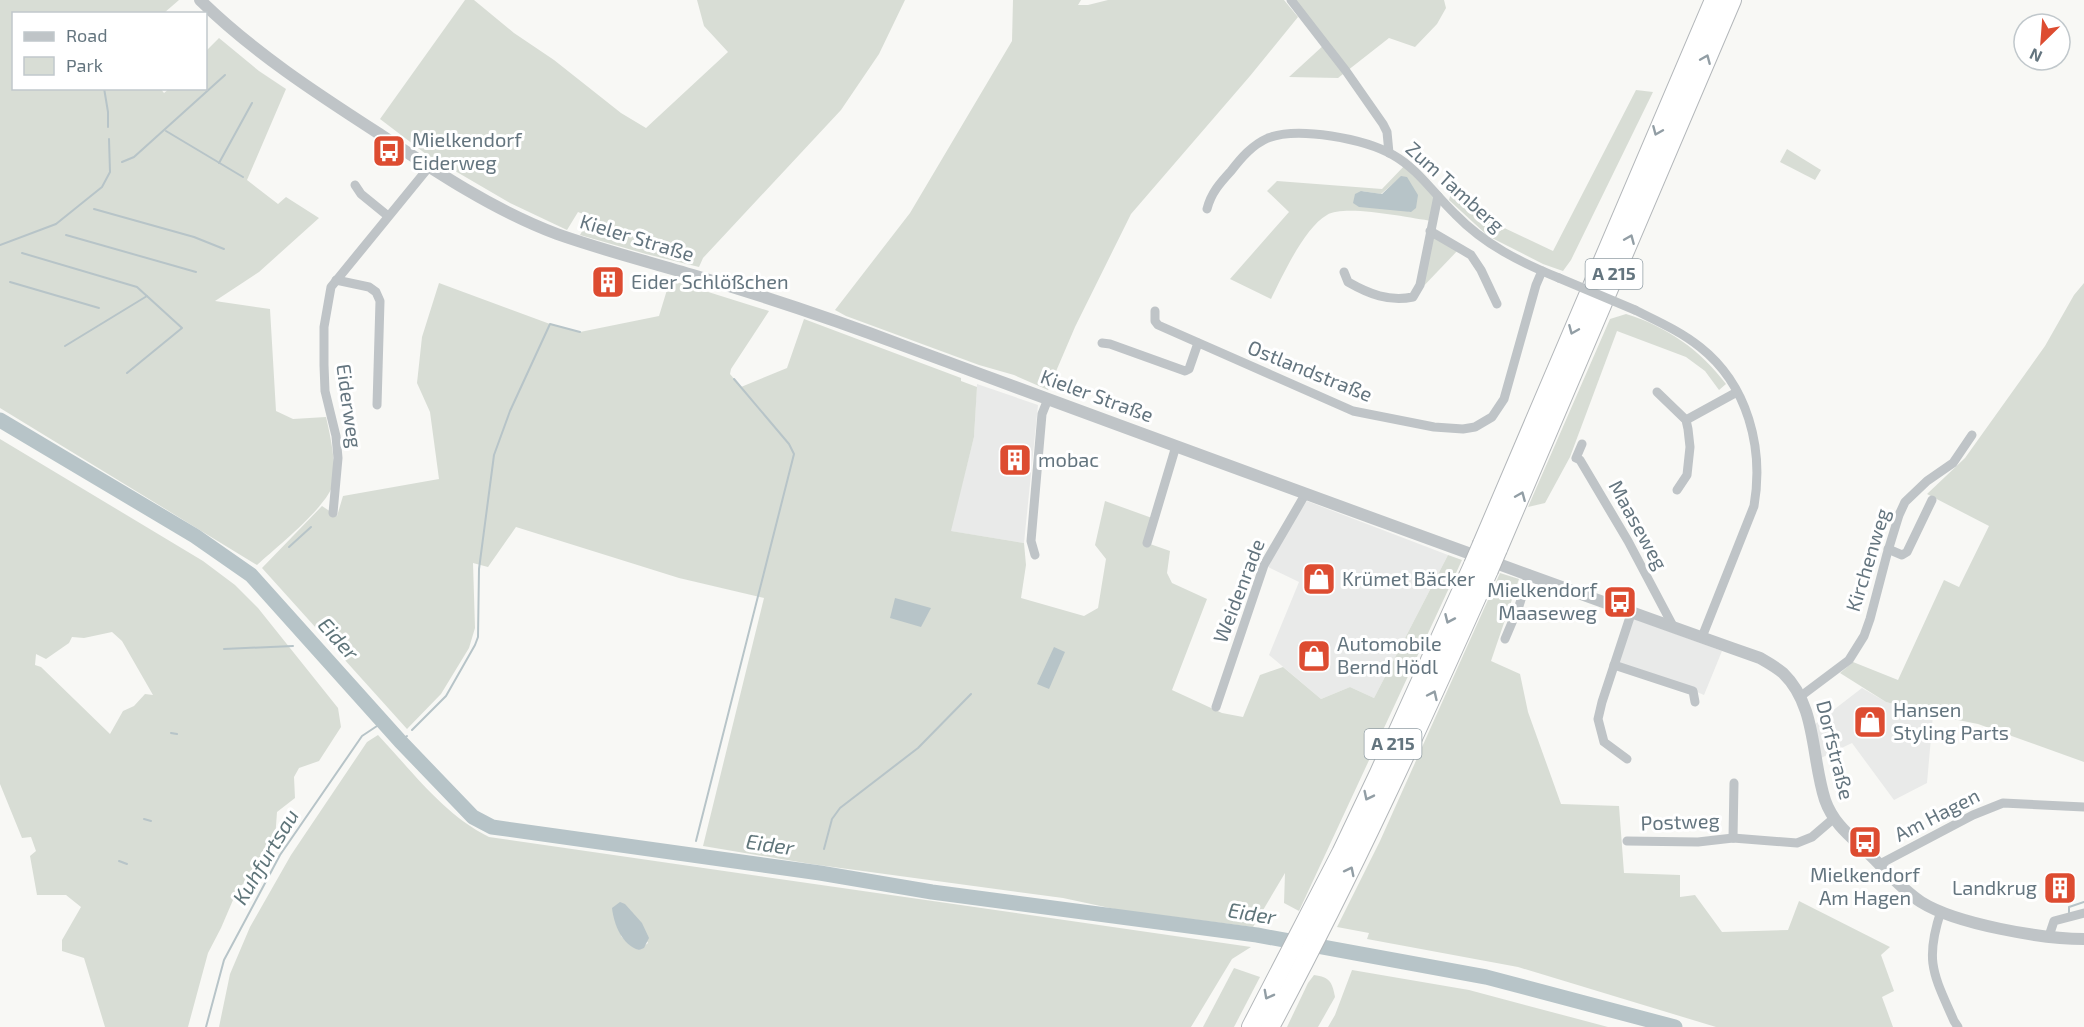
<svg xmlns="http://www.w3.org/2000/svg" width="2084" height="1027" font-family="'Exo 2',sans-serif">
	<rect width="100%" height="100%" fill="#f8f8f5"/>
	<!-- built -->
	<g fill="#e9eae9">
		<path d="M977 384 1038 405 1024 543 950 531 974 437Z"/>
		<path d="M1307 501 1448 555 1374 698 1350 687 1321 699 1269 655 1299 582 1266 566 1278 543Z"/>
		<path d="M1632 618 1722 651 1704 695 1690 689 1618 663Z"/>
		<path d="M1862 688 1886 702 1933 715 1927 783 1894 800 1852 743 1821 758 1814 725Z"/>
	</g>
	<!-- green -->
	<g fill="#d8ddd5" fill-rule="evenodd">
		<path d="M0 0H179L164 13 14 14V88H160L164 93 169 89 206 88V51L219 38 259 71 286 89 247 180 278 204 286 197 319 218 259 272 215 301 270 309 276 411 293 419 326 417C330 434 338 470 332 487 323 510 277 547 257 565L0 408Z"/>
		<path d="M465 0H474L514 33 554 60 621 113 646 128 728 52 704 26 697 0H905L879 54 841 110 703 258 699 267 646 254 580 235 590 217 578 212 567 230 510 203 426 154 380 119Z"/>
		<path d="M1013 0H1081L1078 5H1088L1108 0H1284L1298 17 1250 76 1131 214 1075 327 1048 390 1014 375 979 365 846 316 835 310 910 213 1012 41Z"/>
		<path d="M1291 0H1444L1446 8 1437 24 1415 47 1389 38 1338 78 1289 77 1325 44Z"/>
		<path d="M1636 90 1653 92 1571 260 1563 271 1543 264 1488 236 1449 200 1451 193 1479 216 1553 251Z"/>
		<path d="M1787 149 1821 170 1815 180 1780 162Z"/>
		<path d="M1407 163 1438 196 1432 221C1408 218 1345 204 1327 215 1304 228 1283 275 1271 299L1230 279 1289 212 1267 191 1277 181 1382 189ZM1401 177 1410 212 1361 191 1381 194Z"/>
		<path d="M1430 231 1460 248 1417 293Z"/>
		<path d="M670 280 769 311 731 369 730 374 741 387 787 368 804 319 961 378V381L977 387 974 437 951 531 1024 543 1026 565 1021 598 1084 616 1098 608 1106 559 1095 545 1105 501 1152 518 1150 544 1170 551 1167 573 1172 583 1207 599 1172 690 1222 713 1243 717 1260 675 1283 667 1321 699 1350 687 1374 698 1448 555 1462 560 1299 911 1284 903 1285 873 1253 927 1119 910 1063 898 811 864 703 846 764 598 679 578 516 527 488 567 473 563 475 628 469 648 441 694 407 729 262 568 322 506 337 516 343 496 439 479 430 412 417 383 422 337 439 283 550 324 580 332 659 316Z"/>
		<path d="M2084 283V762L1978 724 1933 715 1886 702 1840 673 1853 662 1898 680 1944 580 1959 587 1989 526 1927 494 1965 458 2045 346 2074 295Z"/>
		<path d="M1626 314C1668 327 1700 350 1726 384L1719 390 1705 371 1686 357 1617 331 1570 457 1545 503 1528 507 1610 319Z"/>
		<path d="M0 439 203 561 235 585 258 608 338 708 341 727 319 761 299 768 294 777 295 798 277 812 275 840 252 881 239 886 221 928 208 953 188 1027H105L84 958 62 951V940L81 907 66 895H37L30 856 36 851 31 837 22 838 0 784ZM112 632 122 641 153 695 145 694 134 706 123 711 110 734 41 667 35 665 36 654 46 659 69 643 72 637 84 638Z"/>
		<path d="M1500 573 1519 579 1491 661 1520 674 1528 712 1561 804 1619 806 1624 873 1680 875V897L1695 895 1722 932 1788 930 1799 901 1890 947 1881 955 1894 991 1882 997 1893 1027H1716L1518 967 1367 939 1369 933 1337 927 1380 841Z"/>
		<path d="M378 735C413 772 443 814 489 837L1251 947 1232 959 1191 1027H219L230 974 250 927 291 855 367 742ZM630 910 648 943 639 950 630 945 621 936Z"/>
		<path d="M1234 968 1260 977 1234 1027H1203Z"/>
		<path d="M1352 970 1469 990 1608 1027H1328L1335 1015Z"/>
		<path d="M1314 975C1330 977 1332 982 1335 997L1318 1027H1287L1308 983Z"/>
	</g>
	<!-- water -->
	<g fill="#b7c4c8">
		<path d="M1401 176 1407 177 1418 195 1416 208 1411 212 1359 207 1353 203 1355 194 1361 191 1382 194Z"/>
		<path d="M895 598 931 608 921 627 890 618Z"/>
		<path d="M1054 647 1065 652 1049 689 1037 684Z"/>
		<path d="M620 902 625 904 642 923 649 938 644 948 639 950C622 945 614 925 612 908Z"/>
	</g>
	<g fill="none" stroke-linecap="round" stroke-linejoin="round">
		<!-- stream -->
		<g stroke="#b7c4c8" stroke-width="2">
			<path d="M104 88 108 112V127"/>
			<path d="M166 131 243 177"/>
			<path d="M122 162 134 157 225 75"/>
			<path d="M219 163 252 103"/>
			<path d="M94 209 194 237 224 249"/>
			<path d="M66 235 196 272"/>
			<path d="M0 245 56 224 102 187 110 172 109 139"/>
			<path d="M22 253 137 287 182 328 127 373"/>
			<path d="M10 282 99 308"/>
			<path d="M65 346 147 296"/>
			<path d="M289 547 311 527"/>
			<path d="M224 649 293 646"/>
			<path d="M412 730 446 696 475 645 478 637 479 569 494 455 510 411 550 324 580 332"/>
			<path d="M171 733 177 734"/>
			<path d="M400 741 407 736"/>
			<path d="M144 819 151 821"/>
			<path d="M696 841 794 454 789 444 734 379"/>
			<path d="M824 849 832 819 840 808 918 748 971 694"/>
			<path d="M119 861 127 864"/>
			<path d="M2069 913V907L2084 902"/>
			<path d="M206 1027 224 960 280 855 362 736 383 722"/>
		</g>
		<!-- river -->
		<path stroke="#b7c4c8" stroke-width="15" d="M0 420 195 536 251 575 400 741 473 817 492 827 820 873 932 892 1257 935 1486 977 1675 1027"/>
		<defs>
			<g id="motorway">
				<path d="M1482 544 1714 0"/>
				<path d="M1498 549 1732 0"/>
				<path d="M1251 1027 1341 853 1379 773 1473 565"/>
				<path d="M1270 1027C1350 878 1420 725 1489 570"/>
			</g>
		</defs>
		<!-- motorway casing -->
		<use href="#motorway" stroke="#b3b7ba" stroke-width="20"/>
		<!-- minor -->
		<g stroke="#bfc4c7" stroke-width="9">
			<path d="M1291 0 1346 71 1383 124 1387 132 1389 153"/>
			<path d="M355 185 361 194 388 216"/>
			<path d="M1207 209C1211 193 1220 183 1231 171 1241 158 1252 145 1268 138 1298 126 1365 139 1393 155 1418 169 1434 194 1455 214 1485 245 1520 262 1559 278"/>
			<path d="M1430 231 1471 255 1481 270 1497 304"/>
			<path d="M1344 272 1348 282C1369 294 1389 302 1413 297L1420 285 1438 196"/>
			<path d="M336 280 369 287 376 292 380 301 377 405"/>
			<path d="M1635 310C1657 321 1680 331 1700 347 1748 385 1764 448 1754 506L1702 637"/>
			<path d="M1155 311V321L1158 325 1353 411 1434 427 1463 429 1475 427 1492 417 1504 399 1536 285 1542 271"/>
			<path d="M1102 343 1110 344 1185 371 1189 369 1198 343"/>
			<path d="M1657 392 1686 420 1688 429 1690 447 1687 475 1677 490"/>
			<path d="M1686 420 1737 392"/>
			<path d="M1582 444 1576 458 1580 460 1628 541 1673 626"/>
			<path d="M333 513 338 458 336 436 325 391 324 365V327L331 287 429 167"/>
			<path d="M1147 543 1176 446"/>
			<path d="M1888 549 1902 555 1907 552 1932 500"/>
			<path d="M1035 555 1031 541 1042 414 1048 399"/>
			<path d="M1505 639 1519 606 1529 574"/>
			<path d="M1614 665 1693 691 1695 702"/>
			<path d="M1801 696 1849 660 1864 636 1870 619 1887 554 1899 515 1905 502 1927 481 1953 463 1972 435"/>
			<path d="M1216 707 1264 565 1306 493"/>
			<path d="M1627 759 1604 742 1598 719 1602 702 1632 611"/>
			<path d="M1733 838 1734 783"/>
			<path d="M1627 841 1698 842 1733 838 1797 843 1812 837 1833 819"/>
			<path d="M1880 864 1973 815 2003 803 2084 807"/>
			<path d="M1941 911C1924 962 1934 975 1954 1021L1958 1027"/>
			<path d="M2049 936 2054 921 2084 913"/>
		</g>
		<!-- tertiary -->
		<path stroke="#bfc4c7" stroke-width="12" d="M200 0C253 52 316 93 378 133 435 171 493 210 557 234 602 250 650 262 696 276 767 297 838 321 907 347 1191 452 1475 557 1760 658 1767 662 1776 667 1783 673 1817 706 1811 757 1825 800 1833 823 1850 836 1867 852 1885 869 1901 889 1921 902 1956 924 2042 939 2084 939"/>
		<!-- motorway -->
		<use href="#motorway" stroke="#fff" stroke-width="18"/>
		<defs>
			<g id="motorway-bridge">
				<path d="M1473 565 1482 544"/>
				<path d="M1489 570 1498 549"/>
			</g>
		</defs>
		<!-- motorway-bridge casing -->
		<use href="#motorway-bridge" stroke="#b3b7ba" stroke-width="20" stroke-linecap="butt"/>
		<!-- minor-bridge -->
		<path stroke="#bfc4c7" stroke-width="9" d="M1559 278 1635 310"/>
		<!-- motorway-bridge -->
		<use href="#motorway-bridge" stroke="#fff" stroke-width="18"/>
	</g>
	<!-- one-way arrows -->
	<defs><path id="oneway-chevron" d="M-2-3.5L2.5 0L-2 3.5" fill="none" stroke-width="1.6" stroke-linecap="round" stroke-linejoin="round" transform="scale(1.5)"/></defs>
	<g stroke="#929ea5">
		<use href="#oneway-chevron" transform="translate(1706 59) rotate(-67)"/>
		<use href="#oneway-chevron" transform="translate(1657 131) rotate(113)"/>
		<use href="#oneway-chevron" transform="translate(1630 239) rotate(-67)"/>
		<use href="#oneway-chevron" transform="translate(1573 330) rotate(113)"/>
		<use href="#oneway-chevron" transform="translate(1521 496) rotate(-67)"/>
		<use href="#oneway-chevron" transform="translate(1449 619) rotate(114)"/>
		<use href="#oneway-chevron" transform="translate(1433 695) rotate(-65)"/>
		<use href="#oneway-chevron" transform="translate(1368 796) rotate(116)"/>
		<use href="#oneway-chevron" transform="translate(1350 871) rotate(-63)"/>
		<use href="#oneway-chevron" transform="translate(1268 995) rotate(118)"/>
	</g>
	<!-- icons -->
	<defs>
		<symbol id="bus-square" viewBox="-11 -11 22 22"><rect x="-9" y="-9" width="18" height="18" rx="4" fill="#dd4c31" stroke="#fff"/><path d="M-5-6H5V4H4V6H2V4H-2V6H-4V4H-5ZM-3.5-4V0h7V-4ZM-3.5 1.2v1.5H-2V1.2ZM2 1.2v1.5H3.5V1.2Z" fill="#fff"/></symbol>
		<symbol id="building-square" viewBox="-11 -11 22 22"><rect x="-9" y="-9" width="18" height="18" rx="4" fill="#dd4c31" stroke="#fff"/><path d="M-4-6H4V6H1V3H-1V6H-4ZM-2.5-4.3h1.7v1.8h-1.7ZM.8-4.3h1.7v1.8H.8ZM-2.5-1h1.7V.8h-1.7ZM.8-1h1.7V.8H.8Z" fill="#fff"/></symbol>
		<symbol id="shop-square" viewBox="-11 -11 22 22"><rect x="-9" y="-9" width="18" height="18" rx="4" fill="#dd4c31" stroke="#fff"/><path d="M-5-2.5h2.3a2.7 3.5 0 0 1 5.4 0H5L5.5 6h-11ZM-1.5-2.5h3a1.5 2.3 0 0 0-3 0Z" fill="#fff"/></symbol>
	</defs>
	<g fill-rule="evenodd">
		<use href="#bus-square" x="370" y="132" width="38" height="38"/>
		<use href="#building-square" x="589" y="263" width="38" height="38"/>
		<use href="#building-square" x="996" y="441" width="38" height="38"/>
		<use href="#shop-square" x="1300" y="560" width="38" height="38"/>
		<use href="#bus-square" x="1601" y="583" width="38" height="38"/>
		<use href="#shop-square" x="1295" y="637" width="38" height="38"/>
		<use href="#shop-square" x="1851" y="703" width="38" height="38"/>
		<use href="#bus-square" x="1846" y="823" width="38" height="38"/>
		<use href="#building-square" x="2041" y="869" width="38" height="38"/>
	</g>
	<g text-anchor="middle" stroke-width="6" stroke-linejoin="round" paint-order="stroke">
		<!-- shield labels -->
		<g fill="#fff" stroke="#929ea5" stroke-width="1.5">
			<rect x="1585.5" y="259" width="57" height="30" rx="4.5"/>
			<rect x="1364.5" y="729" width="57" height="30" rx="4.5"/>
		</g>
		<g font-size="18" font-weight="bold" fill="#64757f">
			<text x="1614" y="280">A 215</text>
			<text x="1393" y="750">A 215</text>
		</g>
		<!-- poi labels -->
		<g font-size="20" fill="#64757f" stroke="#fff" text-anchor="start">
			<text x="412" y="147">Mielkendorf<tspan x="412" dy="23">Eiderweg</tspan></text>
			<text x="631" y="289">Eider Schlößchen</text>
			<text x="1038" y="467">mobac</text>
			<text x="1342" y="586">Krümet Bäcker</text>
			<text x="1597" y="597" text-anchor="end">Mielkendorf<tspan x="1597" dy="23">Maaseweg</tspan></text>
			<text x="1337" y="651">Automobile<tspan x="1337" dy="23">Bernd Hödl</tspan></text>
			<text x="1893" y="717">Hansen<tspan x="1893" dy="23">Styling Parts</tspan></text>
			<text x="1865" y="882" text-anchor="middle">Mielkendorf<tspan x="1865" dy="23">Am Hagen</tspan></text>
			<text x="2037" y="895" text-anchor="end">Landkrug</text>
		</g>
		<!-- street labels -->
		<g font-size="20" fill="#64757f" stroke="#fff">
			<text transform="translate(1455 187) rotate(42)" y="7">Zum Tamberg</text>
			<text transform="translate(637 238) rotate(17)" y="7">Kieler Straße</text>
			<text transform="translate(1310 371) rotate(22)" y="7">Ostlandstraße</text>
			<text transform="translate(1097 396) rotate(20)" y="7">Kieler Straße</text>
			<text transform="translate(349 406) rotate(82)" y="7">Eiderweg</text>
			<text transform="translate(1638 525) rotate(61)" y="7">Maaseweg</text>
			<text transform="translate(1868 560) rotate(-73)" y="7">Kirchenweg</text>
			<text transform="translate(1239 591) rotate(-69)" y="7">Weidenrade</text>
			<text transform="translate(1835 750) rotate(76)" y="7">Dorfstraße</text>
			<text transform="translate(1937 815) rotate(-27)" y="7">Am Hagen</text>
			<text transform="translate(1680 822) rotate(-2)" y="7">Postweg</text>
		</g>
		<!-- water labels -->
		<g font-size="21" font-style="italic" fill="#5f757a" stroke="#fff">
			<text transform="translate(338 639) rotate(48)" y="7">Eider</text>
			<text transform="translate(770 845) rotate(8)" y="7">Eider</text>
			<text transform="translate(266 857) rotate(-59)" y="7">Kuhfurtsau</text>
			<text transform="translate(1252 914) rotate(9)" y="7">Eider</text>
		</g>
	</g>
	<!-- legend -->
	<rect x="12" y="12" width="195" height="78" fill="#ffffff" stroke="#c1c8cc" stroke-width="1.5"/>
	<rect x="24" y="32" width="30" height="9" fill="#bfc4c7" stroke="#c1c8cc" stroke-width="1.5"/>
	<text x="66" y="42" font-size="18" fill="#64757f">Road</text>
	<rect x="24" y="57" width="30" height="18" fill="#d8ddd5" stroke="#c1c8cc" stroke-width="1.5"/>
	<text x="66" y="72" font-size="18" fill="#64757f">Park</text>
	<!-- north arrow -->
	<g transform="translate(2042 42) rotate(205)"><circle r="28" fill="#ffffff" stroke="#c1c8cc" stroke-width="1.5"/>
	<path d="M0-4.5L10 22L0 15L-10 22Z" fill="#dd4c31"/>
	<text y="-9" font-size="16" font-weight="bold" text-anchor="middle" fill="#64757f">N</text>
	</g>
</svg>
